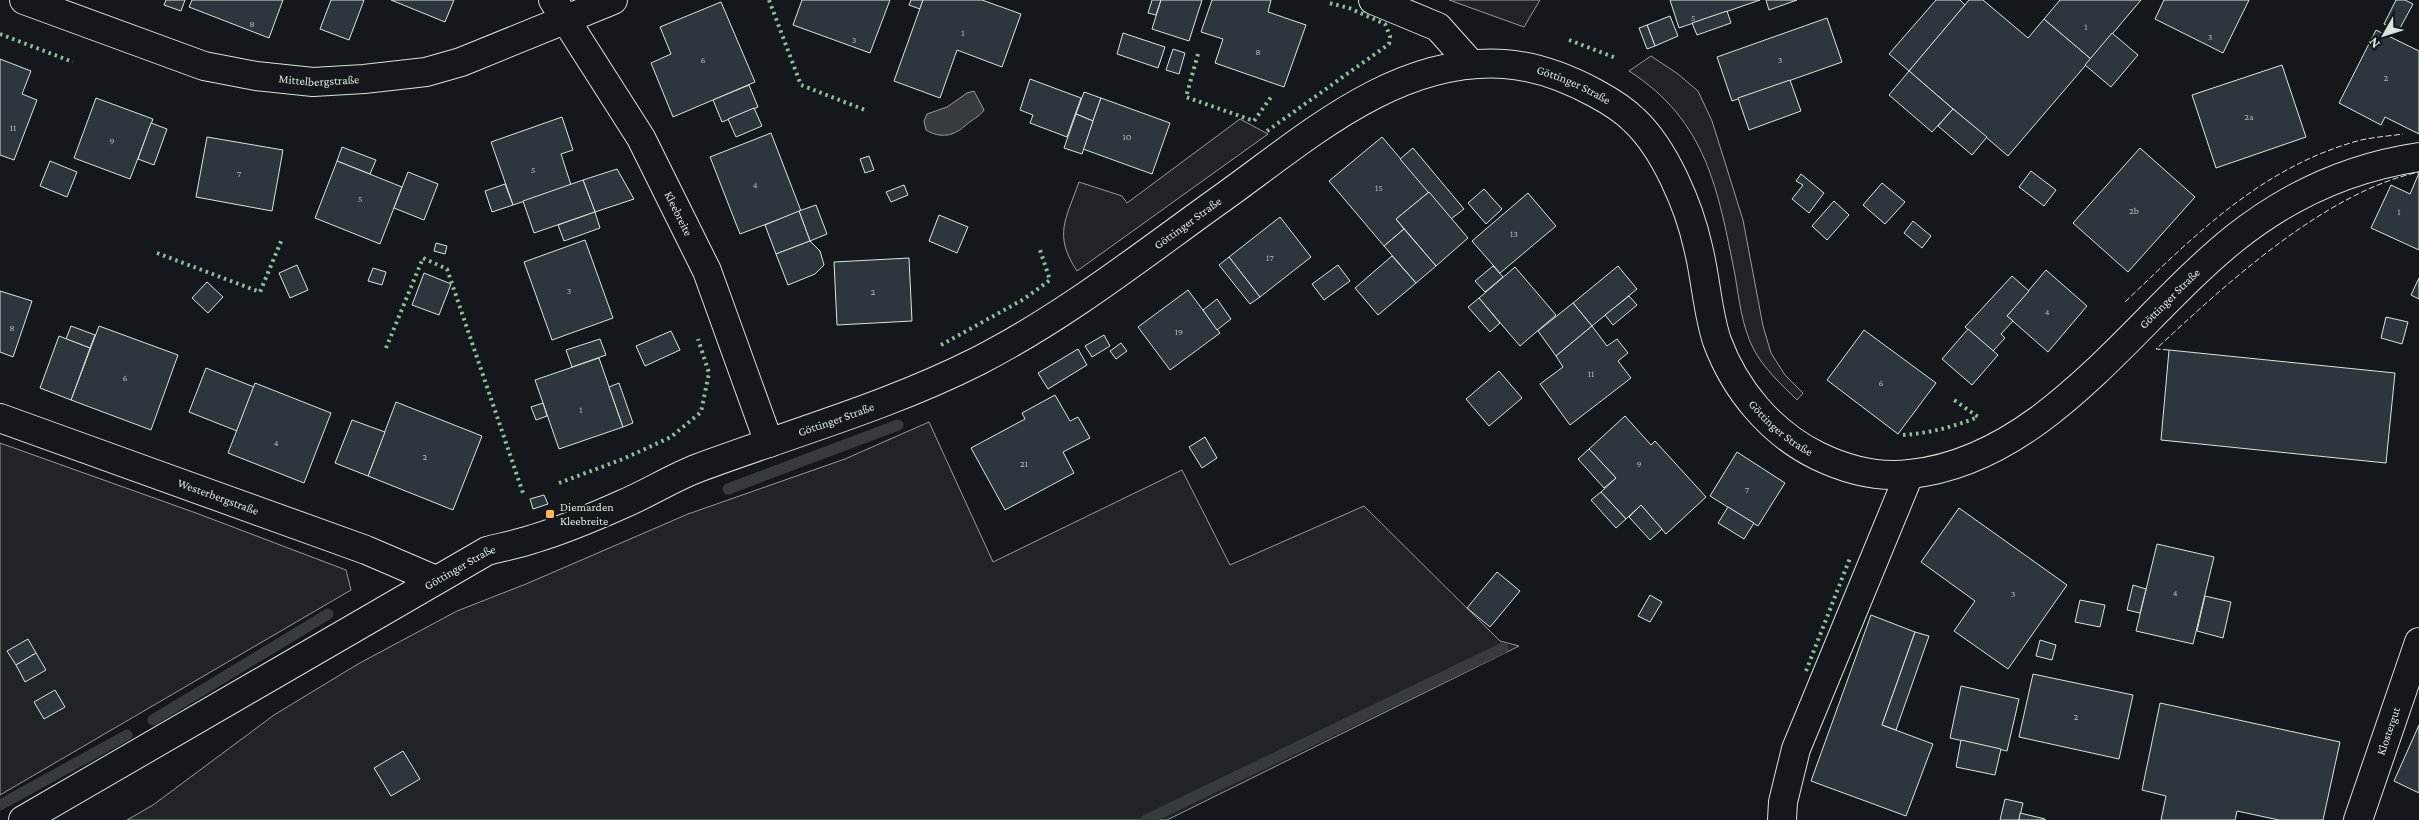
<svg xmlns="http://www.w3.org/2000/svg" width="2419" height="820" font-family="'Crimson Pro',serif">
	<rect width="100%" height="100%" fill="#14181c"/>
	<!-- green -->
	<g fill="#202428" stroke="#939e99">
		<path d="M1449 0H1540L1524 27Z"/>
		<path d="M1651 56 1678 74 1698 91 1712 121 1743 220 1763 326 1771 353 1785 375 1803 393 1797 400C1782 385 1763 368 1753 348 1742 326 1739 299 1735 275 1718 190 1707 121 1629 71Z"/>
		<path d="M1240 119 1268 134 1077 271C1053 235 1066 219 1079 182L1122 196 1127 203Z"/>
		<path d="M929 422 993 562 1182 470 1230 565 1364 506 1500 641 1519 646 1167 820H127L153 805 274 715 358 664 457 611 526 584 688 514 845 459Z"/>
		<path d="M0 443 196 513 346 570 351 590 0 795Z"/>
	</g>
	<!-- water -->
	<path fill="#363b3e" stroke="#939e99" d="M974 91 984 110C979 117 973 119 966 125 954 136 941 139 926 130L924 121 927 114 947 107 967 93Z"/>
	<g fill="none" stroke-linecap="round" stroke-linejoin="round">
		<!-- stream -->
		<g stroke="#363b3e" stroke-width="11">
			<path d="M728 489 898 425"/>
			<path d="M153 720 328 614"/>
			<path d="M0 805 127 735"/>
			<path d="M1146 820 1503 648"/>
		</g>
	</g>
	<!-- building -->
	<g fill="#2c363c" stroke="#d8e6dc">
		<path d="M166 0H185L181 11 164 5Z"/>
		<path d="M192 0H283L269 38 189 7Z"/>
		<path d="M331 0H364L349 40 320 29Z"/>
		<path d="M391 0H454L445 22Z"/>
		<path d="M802 0H890L870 53 793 25Z"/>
		<path d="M911 0H923L920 9 909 5Z"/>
		<path d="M923 0H982L1021 14 1002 67 957 50 940 98 894 81Z"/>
		<path d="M1152 0H1161L1156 15 1148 13Z"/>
		<path d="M1161 0H1202L1189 41 1152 29Z"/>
		<path d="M1212 0H1271L1268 12 1306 25 1284 87 1215 63 1223 39 1201 32Z"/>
		<path d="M1670 0H1760L1679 28Z"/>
		<path d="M1766 0H1797L1769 10Z"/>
		<path d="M1936 0H1960L1965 5 1909 71 1889 54Z"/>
		<path d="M1969 0H1983L2028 38 2044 19 2091 59 2008 156 1909 71Z"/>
		<path d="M2060 0H2141L2091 59 2044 19Z"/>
		<path d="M2164 0H2249L2223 53 2155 19Z"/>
		<path d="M2396 0H2405L2413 4 2398 32 2384 24Z"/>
		<path d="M721 2 755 82 673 117 651 63 671 54 660 27Z"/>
		<path d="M1727 11 1731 23 1697 35 1692 23Z"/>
		<path d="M1670 16 1678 36 1655 46 1647 25Z"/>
		<path d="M1827 18 1842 62 1732 101 1717 57Z"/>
		<path d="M1647 25 1655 46 1647 49 1639 28Z"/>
		<path d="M2376 30 2419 51V134L2385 117 2381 125 2339 103Z"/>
		<path d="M1123 33 1165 47 1158 68 1117 54Z"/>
		<path d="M2112 33 2138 55 2111 87 2085 65Z"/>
		<path d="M1173 49 1185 53 1179 74 1166 70Z"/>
		<path d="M0 59 31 71 22 94 37 100 14 160 0 155Z"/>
		<path d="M2282 65 2306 137 2216 168 2192 95Z"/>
		<path d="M1909 71 1953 109 1932 132 1889 95Z"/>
		<path d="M1030 79 1081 98 1067 137 1030 123 1033 115 1020 110Z"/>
		<path d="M1790 80 1801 111 1749 130 1738 98Z"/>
		<path d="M749 85 758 107 722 122 713 100Z"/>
		<path d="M1084 92 1101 98 1093 121 1076 114Z"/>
		<path d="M96 98 153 119 130 179 74 158Z"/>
		<path d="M1101 98 1170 123 1152 174 1083 149Z"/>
		<path d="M754 108 762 126 736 137 728 119Z"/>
		<path d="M1953 109 1987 137 1972 155 1938 126Z"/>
		<path d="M1076 114 1093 121 1082 154 1064 148Z"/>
		<path d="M562 117 573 150 561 154 571 185 513 205 491 142Z"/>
		<path d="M151 123 167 129 154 165 138 159Z"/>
		<path d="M771 133 801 211 740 234 710 157Z"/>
		<path d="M207 137 283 150 272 211 196 197Z"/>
		<path d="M1382 137 1429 192 1396 219 1404 229 1384 246 1329 181Z"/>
		<path d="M342 147 376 160 370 174 337 161Z"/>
		<path d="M1413 148 1464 209 1451 219 1400 159Z"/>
		<path d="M2140 148 2195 197 2128 272 2073 223Z"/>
		<path d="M869 156 874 170 865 173 860 159Z"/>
		<path d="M50 161 77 172 67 197 40 186Z"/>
		<path d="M337 161 402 187 380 244 315 218Z"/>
		<path d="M617 169 634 199 595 212 583 180Z"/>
		<path d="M2031 171 2056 190 2044 206 2019 187Z"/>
		<path d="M408 172 438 184 424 220 394 208Z"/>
		<path d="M2419 173V250L2371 228 2391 185 2410 194Z"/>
		<path d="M1801 174 1824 193 1809 213 1792 199 1803 185 1796 181Z"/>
		<path d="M583 180 595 212 534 233 523 201Z"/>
		<path d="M1882 183 1905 202 1885 224 1863 205Z"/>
		<path d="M505 184 513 205 492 212 485 191Z"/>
		<path d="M904 185 908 195 891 202 886 192Z"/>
		<path d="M1484 189 1502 209 1486 224 1468 203Z"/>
		<path d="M1429 192 1468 238 1436 266 1396 219Z"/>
		<path d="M1528 193 1556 226 1500 273 1472 241Z"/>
		<path d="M1834 201 1849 215 1827 240 1812 226Z"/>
		<path d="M816 205 827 234 810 241 799 211Z"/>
		<path d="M799 211 810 241 776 254 765 225Z"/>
		<path d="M595 212 600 228 564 241 558 225Z"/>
		<path d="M939 215 968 227 957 253 929 241Z"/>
		<path d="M1280 217 1311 257 1260 297 1229 257Z"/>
		<path d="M1913 221 1931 236 1922 248 1904 233Z"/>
		<path d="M1404 229 1436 266 1416 283 1384 246Z"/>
		<path d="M585 240 613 318 552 340 524 262Z"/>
		<path d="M810 241 820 251 824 265 815 274 788 285 776 254Z"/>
		<path d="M436 243 447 246 445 254 434 251Z"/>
		<path d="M1392 256 1416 283 1378 315 1355 288Z"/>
		<path d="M1229 257 1260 297 1250 304 1219 265Z"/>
		<path d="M909 258 912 321 837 325 834 262Z"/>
		<path d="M297 265 308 290 290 298 279 273Z"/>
		<path d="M1338 265 1350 281 1324 300 1312 284Z"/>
		<path d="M1493 266 1503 277 1485 292 1475 281Z"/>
		<path d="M1618 266 1637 289 1592 326 1573 303Z"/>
		<path d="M1515 267 1556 315 1520 346 1479 298Z"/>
		<path d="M373 268 386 272 382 285 368 281Z"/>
		<path d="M2046 270 2087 306 2048 352 2007 316Z"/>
		<path d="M424 273 451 284 439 315 412 305Z"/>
		<path d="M2012 276 2029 291 2007 316 2013 321 2001 334 2005 338 1993 351 1965 327Z"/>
		<path d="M2419 278V299L2411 295Z"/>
		<path d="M207 282 223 297 208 313 192 298Z"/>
		<path d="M1188 290 1220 333 1170 370 1138 327Z"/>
		<path d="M0 291 32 301 13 357 0 352Z"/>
		<path d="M1629 296 1637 305 1613 325 1605 315Z"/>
		<path d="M1479 298 1500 323 1490 332 1468 307Z"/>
		<path d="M1217 299 1231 319 1217 330 1203 310Z"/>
		<path d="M1573 303 1592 326 1556 356 1538 331Z"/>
		<path d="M2386 317 2408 322 2402 344 2381 338Z"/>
		<path d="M71 326 95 335 90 348 66 339Z"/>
		<path d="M99 326 178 355 151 430 71 400Z"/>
		<path d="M1592 326 1607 346 1617 339 1628 353 1618 361 1631 378 1570 425 1540 384 1563 367 1556 356Z"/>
		<path d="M1968 329 1998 355 1972 385 1942 359Z"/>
		<path d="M1864 330 1936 383 1898 434 1827 380Z"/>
		<path d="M671 331 680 350 645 366 636 346Z"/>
		<path d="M1104 335 1110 346 1092 357 1085 346Z"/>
		<path d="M59 336 90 348 71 400 40 388Z"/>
		<path d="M600 339 606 355 572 367 566 350Z"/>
		<path d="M1121 343 1127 351 1116 359 1110 351Z"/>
		<path d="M1078 349 1087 365 1048 389 1038 373Z"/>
		<path d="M2169 350 2395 373 2386 463 2161 440Z"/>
		<path d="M599 358 623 427 559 449 535 380Z"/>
		<path d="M206 368 254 387 237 431 189 412Z"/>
		<path d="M1499 371 1522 398 1489 426 1466 399Z"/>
		<path d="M255 383 331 413 304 483 228 453Z"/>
		<path d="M619 383 633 423 623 427 609 387Z"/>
		<path d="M1055 395 1070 421 1078 417 1090 438 1063 452 1074 473 1005 510 971 448 1025 419 1022 413Z"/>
		<path d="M396 402 482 436 453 510 368 476Z"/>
		<path d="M543 403 547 416 536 420 531 407Z"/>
		<path d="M1625 416 1651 445 1655 441 1706 497 1666 534 1641 505 1626 519 1601 492 1616 478 1589 449Z"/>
		<path d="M352 420 385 432 368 476 335 463Z"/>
		<path d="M1205 437 1217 458 1202 468 1189 447Z"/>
		<path d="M1589 449 1616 478 1604 488 1578 459Z"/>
		<path d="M1737 452 1785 483 1758 526 1710 496Z"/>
		<path d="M1601 492 1626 519 1616 528 1591 500Z"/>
		<path d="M544 495 548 504 533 509 530 499Z"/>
		<path d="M1641 505 1662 529 1650 540 1629 517Z"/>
		<path d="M1728 507 1754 523 1744 539 1718 523Z"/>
		<path d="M1959 508 2067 585 2008 669 1954 631 1975 601 1921 562Z"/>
		<path d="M2157 544 2214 557 2193 644 2136 631Z"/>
		<path d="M1497 572 1520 591 1490 627 1467 608Z"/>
		<path d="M2133 585 2146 589 2140 613 2127 610Z"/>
		<path d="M1650 595 1662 602 1650 622 1638 616Z"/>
		<path d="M2205 596 2231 602 2223 638 2197 631Z"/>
		<path d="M2080 600 2105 605 2100 627 2075 622Z"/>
		<path d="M1871 615 1915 632 1882 725 1933 744 1906 816 1811 781Z"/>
		<path d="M1915 632 1929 636 1896 730 1882 725Z"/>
		<path d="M28 639 36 653 16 665 7 651Z"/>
		<path d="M2040 640 2056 645 2052 660 2036 656Z"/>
		<path d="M36 653 46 670 25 682 16 665Z"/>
		<path d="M2033 674 2133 695 2119 759 2019 737Z"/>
		<path d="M1961 686 2019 699 2007 751 1950 738Z"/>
		<path d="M55 690 65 707 44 719 34 702Z"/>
		<path d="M2160 703 2340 742 2323 820H2279L2237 811 2235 820H2161L2166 796 2142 790Z"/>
		<path d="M2419 725V793L2394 781Z"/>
		<path d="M1961 740 2001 749 1995 775 1956 767Z"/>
		<path d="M403 751 420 779 391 796 374 768Z"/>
		<path d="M2005 799 2023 803 2019 820H2000Z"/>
		<path d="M2020 813 2045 819V820H2019Z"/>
	</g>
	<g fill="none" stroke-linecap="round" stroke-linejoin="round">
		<defs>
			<g id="street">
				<path id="s1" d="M24 0 204 66 256 76 313 82 364 79 426 72 461 62 613 0"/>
				<path id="s2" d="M553 0 641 138 707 271 769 443"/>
				<path d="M1373 0 1438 27 1471 64"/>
				<path id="s3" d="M0 418 366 550 436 580"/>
				<path d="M1782 820 1783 802 1796 749 1909 475"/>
				<path id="s4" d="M2358 820 2419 642"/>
			</g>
			<g id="secondary">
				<path id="s5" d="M23 820 487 551C502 547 518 544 533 539 563 530 594 517 623 504 649 493 672 478 698 468 792 433 889 406 978 361 1064 317 1140 257 1218 201 1303 141 1393 57 1504 64 1535 66 1567 78 1595 93 1608 100 1623 109 1634 120 1665 149 1689 206 1698 247 1706 278 1707 311 1717 341 1735 390 1771 433 1818 456 1847 470 1878 478 1910 474 2046 460 2135 318 2235 238 2289 195 2351 167 2419 157"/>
			</g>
		</defs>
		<!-- street casing -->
		<use href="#street" stroke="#d8e6dc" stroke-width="30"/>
		<!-- secondary casing -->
		<use href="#secondary" stroke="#d8e6dc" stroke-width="30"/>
		<!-- street -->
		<use href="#street" stroke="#14181c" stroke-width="28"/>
		<!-- secondary -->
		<use href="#secondary" stroke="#14181c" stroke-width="28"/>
		<!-- hedge -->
		<g stroke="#8ac095" stroke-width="4" stroke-dasharray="2.5 4" stroke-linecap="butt">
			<path d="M769 0 801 85 865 110"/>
			<path d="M0 34 73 62"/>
			<path d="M1569 40 1616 58"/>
			<path d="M1198 54 1186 97 1254 121 1271 97"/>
			<path d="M1267 131 1389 44 1390 36 1385 24 1349 8 1329 3"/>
			<path d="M157 253 260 292 282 239"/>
			<path d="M941 345 1024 299 1050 280 1039 247"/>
			<path d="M386 348 423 258 447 269 524 496"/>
			<path d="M1903 435C1930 433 1953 427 1978 417L1954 400"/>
			<path d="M559 483 623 459 671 437 701 412 709 373 698 339"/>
			<path d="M1806 671 1850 558"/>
		</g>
		<!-- fence -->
		<g stroke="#d8e6dc" stroke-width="1" stroke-dasharray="6 2.5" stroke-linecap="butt">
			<path d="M2125 302C2196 234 2263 166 2361 140 2375 137 2389 136 2403 134"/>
			<path d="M2169 350 2156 349C2225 285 2325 192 2419 172"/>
		</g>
	</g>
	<!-- markers -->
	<rect fill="#ffb74d" stroke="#14181c" stroke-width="2" x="545" y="509" width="10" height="10" rx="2.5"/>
	<g text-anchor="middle" stroke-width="4" stroke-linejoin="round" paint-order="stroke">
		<!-- number labels -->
		<g font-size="10" fill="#adbab4">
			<text x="1693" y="21">5</text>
			<text x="252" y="27">8</text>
			<text x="2086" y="30">1</text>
			<text x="963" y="36">1</text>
			<text x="2210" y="40">3</text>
			<text x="854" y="43">3</text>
			<text x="1258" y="55">8</text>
			<text x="703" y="63">6</text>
			<text x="1780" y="63">3</text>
			<text x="2386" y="81">2</text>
			<text x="2249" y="120">2a</text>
			<text x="13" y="131">11</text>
			<text x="1127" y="140">10</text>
			<text x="112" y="144">9</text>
			<text x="533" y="173">5</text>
			<text x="239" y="177">7</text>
			<text x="755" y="188">4</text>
			<text x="1379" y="191">15</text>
			<text x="360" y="202">5</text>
			<text x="2134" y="214">2b</text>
			<text x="2399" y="215">1</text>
			<text x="1514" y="237">13</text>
			<text x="1270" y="261">17</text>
			<text x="569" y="294">3</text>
			<text x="873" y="295">2</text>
			<text x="2047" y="315">4</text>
			<text x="12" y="331">8</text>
			<text x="1179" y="335">19</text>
			<text x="1591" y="377">11</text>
			<text x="125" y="381">6</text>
			<text x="1881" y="386">6</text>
			<text x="581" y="413">1</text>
			<text x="276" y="446">4</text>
			<text x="425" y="460">2</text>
			<text x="1024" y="467">21</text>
			<text x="1639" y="467">9</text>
			<text x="1747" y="493">7</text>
			<text x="2175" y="596">4</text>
			<text x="2013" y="597">3</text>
			<text x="2076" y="720">2</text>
		</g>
		<!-- street labels -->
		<g font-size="12" fill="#d8e6dc" stroke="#14181c">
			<text dy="4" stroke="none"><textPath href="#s1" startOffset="308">Mittelbergstraße</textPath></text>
			<text dy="4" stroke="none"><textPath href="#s5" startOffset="1750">Göttinger Straße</textPath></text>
			<text dy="4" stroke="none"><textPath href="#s2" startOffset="248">Kleebreite</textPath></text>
			<text dy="4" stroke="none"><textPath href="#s5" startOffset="1315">Göttinger Straße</textPath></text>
			<text dy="4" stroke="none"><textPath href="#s5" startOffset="2632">Göttinger Straße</textPath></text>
			<text dy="4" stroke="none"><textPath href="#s5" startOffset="910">Göttinger Straße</textPath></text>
			<text dy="4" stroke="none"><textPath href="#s5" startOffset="2170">Göttinger Straße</textPath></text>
			<text dy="4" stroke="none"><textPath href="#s3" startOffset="232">Westerbergstraße</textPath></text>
			<text dy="4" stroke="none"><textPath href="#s5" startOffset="505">Göttinger Straße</textPath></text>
			<text dy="4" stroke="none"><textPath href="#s4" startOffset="94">Klostergut</textPath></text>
		</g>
		<!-- poi labels -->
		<g font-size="12" fill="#d8e6dc" stroke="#14181c" text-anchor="start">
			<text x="560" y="511">Diemarden<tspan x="560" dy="14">Kleebreite</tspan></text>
		</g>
	</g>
	<!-- north arrow -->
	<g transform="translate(2384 35) rotate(231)" stroke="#14181c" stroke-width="4" paint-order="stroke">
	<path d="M0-4L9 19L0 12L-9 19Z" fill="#d8e6dc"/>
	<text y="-8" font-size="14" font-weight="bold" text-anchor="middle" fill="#d8e6dc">N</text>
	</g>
</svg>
